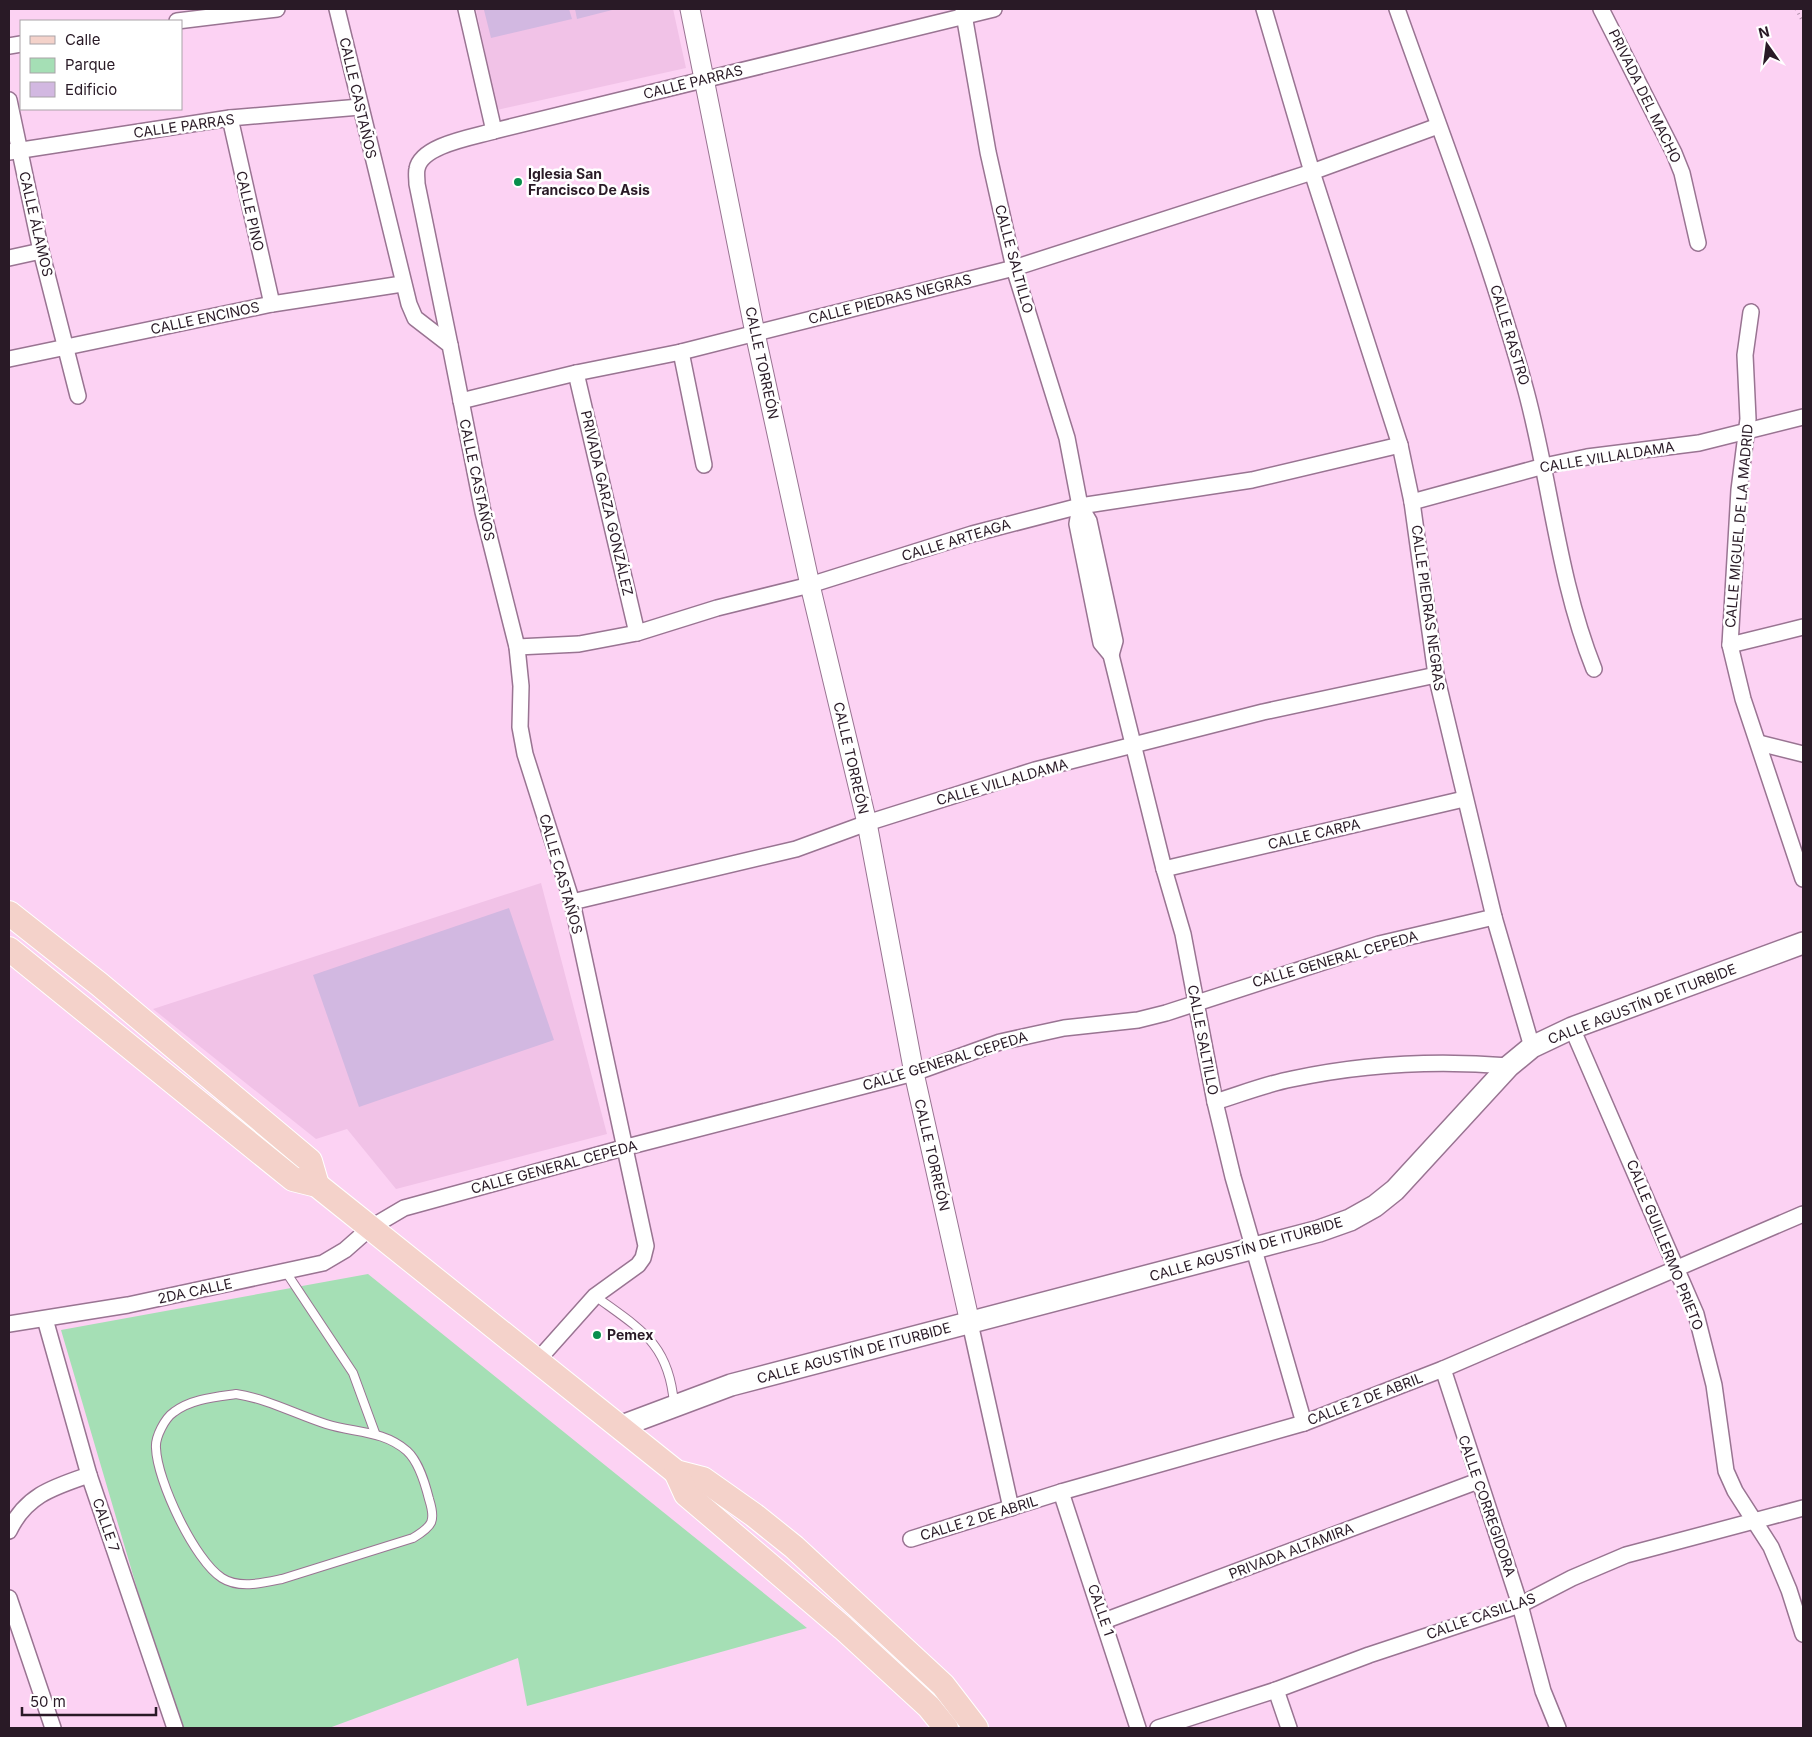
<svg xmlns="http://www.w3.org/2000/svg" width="1812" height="1737" font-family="Inter,sans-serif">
	<rect width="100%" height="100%" fill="#fcd2f3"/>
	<!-- built -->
	<g fill="#f1c2e7">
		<path d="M476 9H673L686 68 497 110Z"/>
		<path d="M541 883 607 1134 396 1189 347 1129 316 1139 153 1009Z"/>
	</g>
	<!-- green -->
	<path fill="#a5dfb5" d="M368 1274 807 1628 527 1706 518 1658 329 1728H178L61 1330Z"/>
	<!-- building -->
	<g fill="#d2b8e1">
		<path d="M491 9H569L572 19 491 38 484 10Z"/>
		<path d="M575 9H616L577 19Z"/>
		<path d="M509 908 554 1040 359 1107 313 975Z"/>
	</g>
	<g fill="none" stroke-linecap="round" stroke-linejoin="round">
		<defs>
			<g id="service">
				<path d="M286 1272 353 1373 375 1433"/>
				<path d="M595 1296C640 1329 669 1343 674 1404"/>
				<path d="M236 1394C268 1399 295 1414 326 1424 354 1433 383 1430 407 1451 419 1462 425 1483 429 1499 436 1521 433 1526 413 1538L282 1579C263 1583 239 1589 222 1578 195 1561 157 1481 156 1448 155 1437 165 1418 174 1412 191 1399 215 1397 236 1394Z"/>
			</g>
			<g id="minor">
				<path d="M337 9 409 304 415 318 450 345 483 512 517 647 521 686 520 727 525 754 572 902 646 1246 643 1258 638 1265 595 1296 537 1361"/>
				<path d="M466 9 494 131"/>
				<path d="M963 9 988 152 1014 268 1067 438 1080 506 1089 521 1115 641 1111 655"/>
				<path d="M1264 9 1312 172 1400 445 1412 502 1436 675 1494 917 1532 1047"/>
				<path d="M1397 9C1442 136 1491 261 1526 391 1551 484 1558 579 1594 669"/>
				<path d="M1601 9 1674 153 1682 173 1698 243"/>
				<path d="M177 21 277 9"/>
				<path d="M9 46 21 44"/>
				<path d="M9 100 41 251 78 396"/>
				<path d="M230 118 272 304"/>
				<path d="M9 152 230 118 360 107"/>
				<path d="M9 258 41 251"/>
				<path d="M1751 312 1745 355 1748 419 1739 490 1730 645 1743 699 1803 879"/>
				<path d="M450 345 417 184C417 179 416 173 417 169 421 145 474 137 494 131L994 9"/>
				<path d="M681 352 704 465"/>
				<path d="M9 359 272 304 402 284"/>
				<path d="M576 373 637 633"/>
				<path d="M461 401 576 373 681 352 1014 268 1312 172 1438 126"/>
				<path d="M1412 502 1544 466 1587 457 1699 443 1803 417"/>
				<path d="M1080 506 1077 524 1101 643 1111 655 1164 869 1183 934 1215 1102 1233 1177 1304 1423"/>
				<path d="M1730 645 1803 627"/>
				<path d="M517 647 579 644 637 633 717 608 810 585 972 534 1080 506 1252 480 1400 445"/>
				<path d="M1759 743 1803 754"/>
				<path d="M1164 869 1464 799"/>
				<path d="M572 902 796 849 867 823 1035 770 1263 712 1436 675"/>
				<path d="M1572 1028 1696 1314 1714 1385 1726 1471 1735 1491 1771 1547 1789 1590 1803 1634"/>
				<path d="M1215 1102C1241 1094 1266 1084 1292 1079 1362 1064 1438 1060 1509 1066"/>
				<path d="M45 1319 89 1475 175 1728"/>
				<path d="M970 1323 1011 1508"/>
				<path d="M9 1324 128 1305 323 1263 345 1250 370 1228 404 1208 623 1148 914 1073 1000 1042 1064 1028 1138 1020 1166 1013 1379 944 1494 917"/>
				<path d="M1443 1369 1520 1605 1543 1691 1558 1728"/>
				<path d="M1061 1492 1138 1728"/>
				<path d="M9 1531C26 1495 54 1487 89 1475"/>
				<path d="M911 1539 1061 1492 1304 1423 1443 1369 1803 1214"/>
				<path d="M9 1598 53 1728"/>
				<path d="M1104 1621 1478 1481"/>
				<path d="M1276 1690 1289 1728"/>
				<path d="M1158 1728 1276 1690 1369 1655 1520 1605 1572 1578 1626 1555 1803 1508"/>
			</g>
			<path id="tertiary" d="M690 9 755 333 810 585 867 823 914 1073 970 1323"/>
			<path id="secondary" d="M619 1427 731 1385 1319 1231 1350 1220 1375 1206 1395 1190 1509 1066 1532 1047 1572 1028 1803 943"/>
			<g id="primary">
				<path d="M9 913 99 984 310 1161 317 1185"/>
				<path d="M9 949 293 1179 317 1185 676 1472 703 1479 754 1515 794 1547 943 1685 976 1728"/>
				<path d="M676 1472 686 1494 843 1628 929 1707 946 1728"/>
			</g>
		</defs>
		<!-- service casing -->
		<use href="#service" stroke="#997492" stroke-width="10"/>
		<!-- minor casing -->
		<use href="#minor" stroke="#997492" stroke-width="18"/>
		<!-- tertiary casing -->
		<use href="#tertiary" stroke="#997492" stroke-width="21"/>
		<!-- secondary casing -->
		<use href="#secondary" stroke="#997492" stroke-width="24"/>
		<!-- primary casing -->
		<use href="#primary" stroke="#fff" stroke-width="26"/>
		<!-- path -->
		<path stroke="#b191aa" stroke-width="3" stroke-dasharray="1 4" stroke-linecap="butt" d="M1796 9 1803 22"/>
		<!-- service -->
		<use href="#service" stroke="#fff" stroke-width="8"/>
		<!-- minor -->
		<use href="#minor" stroke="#fff" stroke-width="15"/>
		<!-- tertiary -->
		<use href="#tertiary" stroke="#fff" stroke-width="19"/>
		<!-- secondary -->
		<use href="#secondary" stroke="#fff" stroke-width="21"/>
		<!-- primary -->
		<use href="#primary" stroke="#f4d2ca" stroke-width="24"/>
	</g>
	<!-- markers -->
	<g fill="#088e4c" stroke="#fff" stroke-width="2">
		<circle cx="518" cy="182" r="5"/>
		<circle cx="597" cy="1335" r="5"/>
	</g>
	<g text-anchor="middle" stroke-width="5" stroke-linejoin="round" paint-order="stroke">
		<!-- street labels -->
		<g font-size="14" fill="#291a26" stroke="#fff">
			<text transform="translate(693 82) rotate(-14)" y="5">CALLE PARRAS</text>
			<text transform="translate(1645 96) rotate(64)" y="5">PRIVADA DEL MACHO</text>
			<text transform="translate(358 98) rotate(77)" y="5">CALLE CASTAÑOS</text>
			<text transform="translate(184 126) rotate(-8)" y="5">CALLE PARRAS</text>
			<text transform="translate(250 211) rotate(77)" y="5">CALLE PINO</text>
			<text transform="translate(36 224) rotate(77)" y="5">CALLE ÁLAMOS</text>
			<text transform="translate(1014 259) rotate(75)" y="5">CALLE SALTILLO</text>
			<text transform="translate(890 299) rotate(-14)" y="5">CALLE PIEDRAS NEGRAS</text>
			<text transform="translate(205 318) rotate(-12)" y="5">CALLE ENCINOS</text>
			<text transform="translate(1510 335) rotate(73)" y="5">CALLE RASTRO</text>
			<text transform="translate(762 363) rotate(78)" y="5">CALLE TORREÓN</text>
			<text transform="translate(1607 457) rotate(-9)" y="5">CALLE VILLALDAMA</text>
			<text transform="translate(477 480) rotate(78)" y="5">CALLE CASTAÑOS</text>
			<text transform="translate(607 503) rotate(77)" y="5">PRIVADA GARZA GONZÁLEZ</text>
			<text transform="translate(1739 526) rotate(-85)" y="5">CALLE MIGUEL DE LA MADRID</text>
			<text transform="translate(956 540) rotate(-17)" y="5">CALLE ARTEAGA</text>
			<text transform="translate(1428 608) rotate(82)" y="5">CALLE PIEDRAS NEGRAS</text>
			<text transform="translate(851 758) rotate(77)" y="5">CALLE TORREÓN</text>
			<text transform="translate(1002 782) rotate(-16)" y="5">CALLE VILLALDAMA</text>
			<text transform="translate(1314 834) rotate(-13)" y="5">CALLE CARPA</text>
			<text transform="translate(561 874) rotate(74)" y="5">CALLE CASTAÑOS</text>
			<text transform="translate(1335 959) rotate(-16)" y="5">CALLE GENERAL CEPEDA</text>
			<text transform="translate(1642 1004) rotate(-21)" y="5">CALLE AGUSTÍN DE ITURBIDE</text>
			<text transform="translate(1203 1040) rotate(79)" y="5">CALLE SALTILLO</text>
			<text transform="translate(945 1061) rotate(-17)" y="5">CALLE GENERAL CEPEDA</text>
			<text transform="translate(932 1155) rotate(77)" y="5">CALLE TORREÓN</text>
			<text transform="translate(554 1167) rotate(-15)" y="5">CALLE GENERAL CEPEDA</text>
			<text transform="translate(1665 1245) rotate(68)" y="5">CALLE GUILLERMO PRIETO</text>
			<text transform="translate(1246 1249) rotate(-16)" y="5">CALLE AGUSTÍN DE ITURBIDE</text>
			<text transform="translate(195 1291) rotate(-12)" y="5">2DA CALLE</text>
			<text transform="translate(854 1353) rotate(-15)" y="5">CALLE AGUSTÍN DE ITURBIDE</text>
			<text transform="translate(1365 1399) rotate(-21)" y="5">CALLE 2 DE ABRIL</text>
			<text transform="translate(1487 1506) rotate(71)" y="5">CALLE CORREGIDORA</text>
			<text transform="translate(979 1518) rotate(-17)" y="5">CALLE 2 DE ABRIL</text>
			<text transform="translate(106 1525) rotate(71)" y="5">CALLE 7</text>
			<text transform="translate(1291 1551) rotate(-21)" y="5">PRIVADA ALTAMIRA</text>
			<text transform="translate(1101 1610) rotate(71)" y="5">CALLE 1</text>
			<text transform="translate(1481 1616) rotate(-19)" y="5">CALLE CASILLAS</text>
		</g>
		<!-- poi labels -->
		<g font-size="14" font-weight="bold" fill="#291a26" stroke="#fff" text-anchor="start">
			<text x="528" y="179">Iglesia San<tspan x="528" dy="16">Francisco De Asis</tspan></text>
			<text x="607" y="1340">Pemex</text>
		</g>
	</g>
	<!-- border -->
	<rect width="1812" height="1737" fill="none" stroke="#291a26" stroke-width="20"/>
	<!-- legend -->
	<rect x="20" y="20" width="162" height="90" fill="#ffffff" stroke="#a9a3a8"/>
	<rect x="30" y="36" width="25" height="8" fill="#f4d2ca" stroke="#a9a3a8"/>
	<text x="65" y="45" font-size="15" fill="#291a26">Calle</text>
	<rect x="30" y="58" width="25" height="15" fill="#a5dfb5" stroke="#a9a3a8"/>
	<text x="65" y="70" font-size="15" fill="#291a26">Parque</text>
	<rect x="30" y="82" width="25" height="15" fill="#d2b8e1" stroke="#a9a3a8"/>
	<text x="65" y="95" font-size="15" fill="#291a26">Edificio</text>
	<!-- north arrow -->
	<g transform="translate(1767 45) rotate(346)" stroke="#ffffff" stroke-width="4" paint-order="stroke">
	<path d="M0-4L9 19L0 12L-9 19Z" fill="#291a26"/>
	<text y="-8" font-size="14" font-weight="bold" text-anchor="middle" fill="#291a26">N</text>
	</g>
	<!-- scale -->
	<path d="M22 1707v8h134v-8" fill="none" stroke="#291a26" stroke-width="2.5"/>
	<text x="30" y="1707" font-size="15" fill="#291a26" stroke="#ffffff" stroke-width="4" paint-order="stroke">50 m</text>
</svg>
